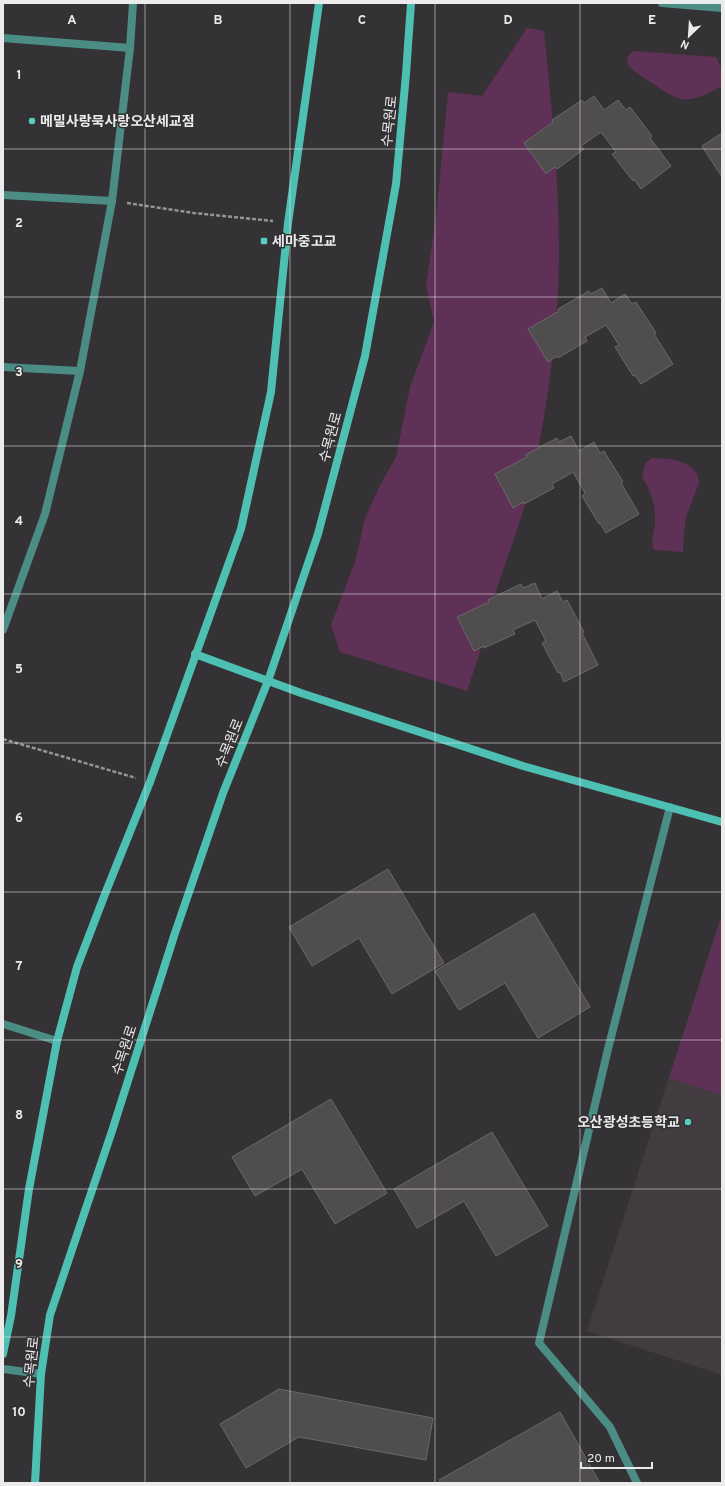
<svg xmlns="http://www.w3.org/2000/svg" width="725" height="1486" font-family="Overpass,'Noto Sans KR',sans-serif">
	<rect width="100%" height="100%" fill="#343234"/>
	<!-- built -->
	<path fill="#423b40" d="M722 913V1375L587 1331Z"/>
	<!-- green -->
	<g fill="#5f3157">
		<path d="M527 28 544 31C554 131 565 233 555 334 549 389 541 447 526 500 516 538 500 575 489 613 485 627 483 641 479 655 475 667 471 679 467 691L340 652 331 625 356 559 365 518 380 485 396 457 410 387 434 322 426 285 436 218 448 92 482 96Z"/>
		<path d="M634 51 716 57 722 69V86C689 103 684 106 652 83 644 78 634 72 628 65 627 58 627 55 634 51Z"/>
		<path d="M652 458C669 458 699 461 699 483L686 517 684 533 683 552 654 550C650 541 655 531 655 522 655 503 652 493 642 477L645 464Z"/>
		<path d="M722 915V1095L669 1078Z"/>
	</g>
	<!-- building -->
	<g fill="#504d4f" stroke="#6b686a">
		<path d="M594 96 604 110 618 100 626 110 630 107 652 136 650 138 671 166 641 189 634 179 633 181 612 154 616 152 601 132 581 146 584 149 557 169 555 167 546 174 524 143 553 122 552 120 582 100 584 103Z"/>
		<path d="M722 133V177L702 146Z"/>
		<path d="M602 288 611 303 625 294 632 304 636 302 656 333 654 334 673 364 641 384 635 375 633 376 615 347 619 345 606 325 585 337 587 341 558 358 557 356 548 362 528 329 559 311 558 309 589 291 591 294Z"/>
		<path d="M571 436 579 451 594 442 600 453 604 451 623 482 621 483 639 514 606 533 600 523 599 524 582 496 585 493 573 472 552 484 554 488 524 504 523 502 513 508 495 474 527 457 525 455 557 438 559 442Z"/>
		<path d="M535 583 542 599 557 591 563 602 567 600 584 632 582 633 598 665 564 682 560 672 558 673 542 643 546 641 535 620 513 630 515 634 484 648V646L474 651 457 617 489 602 488 600 521 584 523 588Z"/>
		<path d="M388 869 444 963 392 994 359 938 312 966 289 927Z"/>
		<path d="M534 913 590 1007 538 1038 505 983 459 1010 435 971Z"/>
		<path d="M331 1099 387 1193 335 1224 302 1169 255 1196 232 1157Z"/>
		<path d="M492 1132 548 1226 496 1256 464 1201 417 1228 394 1189Z"/>
		<path d="M279 1389 433 1418 426 1460 299 1437 246 1468 220 1424Z"/>
		<path d="M560 1412 600 1483H441L439 1480Z"/>
	</g>
	<g fill="none" stroke-linecap="round" stroke-linejoin="round">
		<!-- path -->
		<g stroke="#969596" stroke-width="2.5" stroke-dasharray="4 2" stroke-linecap="butt">
			<path d="M127 203 194 213 273 221"/>
			<path d="M3 739 136 778"/>
		</g>
		<!-- lane -->
		<path stroke="#4b8d85" stroke-width="8" d="M637 1483 610 1427 539 1343 608 1049 670 807"/>
		<!-- street -->
		<g stroke="#4b8d85" stroke-width="8">
			<path d="M662 3 722 8"/>
			<path d="M3 38 130 48"/>
			<path d="M3 195 112 201"/>
			<path d="M3 367 80 371"/>
			<path d="M3 630 45 514 80 371 112 201 130 48 133 3"/>
			<path d="M3 1024 57 1041"/>
			<path d="M3 1369 41 1374"/>
		</g>
		<!-- secondary -->
		<g stroke="#4ec0b3" stroke-width="8">
			<path d="M195 654 301 693 523 766 722 822"/>
			<path d="M3 1354 11 1316 29 1189 57 1041 77 967 105 894 150 782 241 529 271 392 288 223 319 3"/>
			<path d="M35 1483 41 1374 50 1315 112 1131 175 933 223 793 268 681 318 534 365 356 396 184 406 74 411 3"/>
		</g>
	</g>
	<!-- grid -->
	<path fill="none" stroke="#ecebec" stroke-width="1" stroke-opacity="0.55" d="M145 3V1483M290 3V1483M435 3V1483M580 3V1483M3 149H722M3 297H722M3 446H722M3 594H722M3 743H722M3 892H722M3 1040H722M3 1189H722M3 1337H722"/>
	<!-- markers -->
	<g fill="#58cec0" stroke="#343234" stroke-width="1.5">
		<circle cx="32" cy="121" r="4"/>
		<rect x="260" y="237" width="8" height="8" rx="2"/>
		<circle cx="688" cy="1122" r="4"/>
	</g>
	<g text-anchor="middle" stroke-width="3" stroke-linejoin="round" paint-order="stroke">
		<!-- poi labels -->
		<g font-size="14" font-weight="bold" fill="#ecebec" stroke="#343234" text-anchor="start">
			<text x="40" y="126">메밀사랑묵사랑오산세교점</text>
			<text x="272" y="246">세마중고교</text>
			<text x="680" y="1127" text-anchor="end">오산광성초등학교</text>
		</g>
		<!-- street labels -->
		<g font-size="14" fill="#ecebec" stroke="#343234">
			<text transform="translate(389 121) rotate(-84)" y="5">수목원로</text>
			<text transform="translate(330 437) rotate(-75)" y="5">수목원로</text>
			<text transform="translate(229 743) rotate(-68)" y="5">수목원로</text>
			<text transform="translate(124 1050) rotate(-72)" y="5">수목원로</text>
			<text transform="translate(31 1362) rotate(-84)" y="5">수목원로</text>
		</g>
	</g>
	<g font-size="13" text-anchor="middle" font-weight="bold" fill="#ecebec" stroke="#343234" stroke-width="3" stroke-linejoin="round" paint-order="stroke">
		<text x="72" y="24">A</text>
		<text x="218" y="24">B</text>
		<text x="362" y="24">C</text>
		<text x="508" y="24">D</text>
		<text x="652" y="24">E</text>
		<text x="19" y="79">1</text>
		<text x="19" y="227">2</text>
		<text x="19" y="376">3</text>
		<text x="19" y="525">4</text>
		<text x="19" y="673">5</text>
		<text x="19" y="822">6</text>
		<text x="19" y="970">7</text>
		<text x="19" y="1119">8</text>
		<text x="19" y="1268">9</text>
		<text x="19" y="1416">10</text>
	</g>
	<!-- border -->
	<rect width="725" height="1486" fill="none" stroke="#ecebec" stroke-width="8"/>
	<!-- north arrow -->
	<g transform="translate(689 36) rotate(205)" stroke="#343234" stroke-width="3" paint-order="stroke">
	<path d="M0-3L7 15L0 10L-7 15Z" fill="#ecebec"/>
	<text y="-6" font-size="11" font-weight="bold" text-anchor="middle" fill="#ecebec">N</text>
	</g>
	<!-- scale -->
	<path d="M581 1462v6h71v-6" fill="none" stroke="#ecebec" stroke-width="2"/>
	<text x="587" y="1462" font-size="12" fill="#ecebec" stroke="#343234" stroke-width="3" paint-order="stroke">20 m</text>
</svg>
